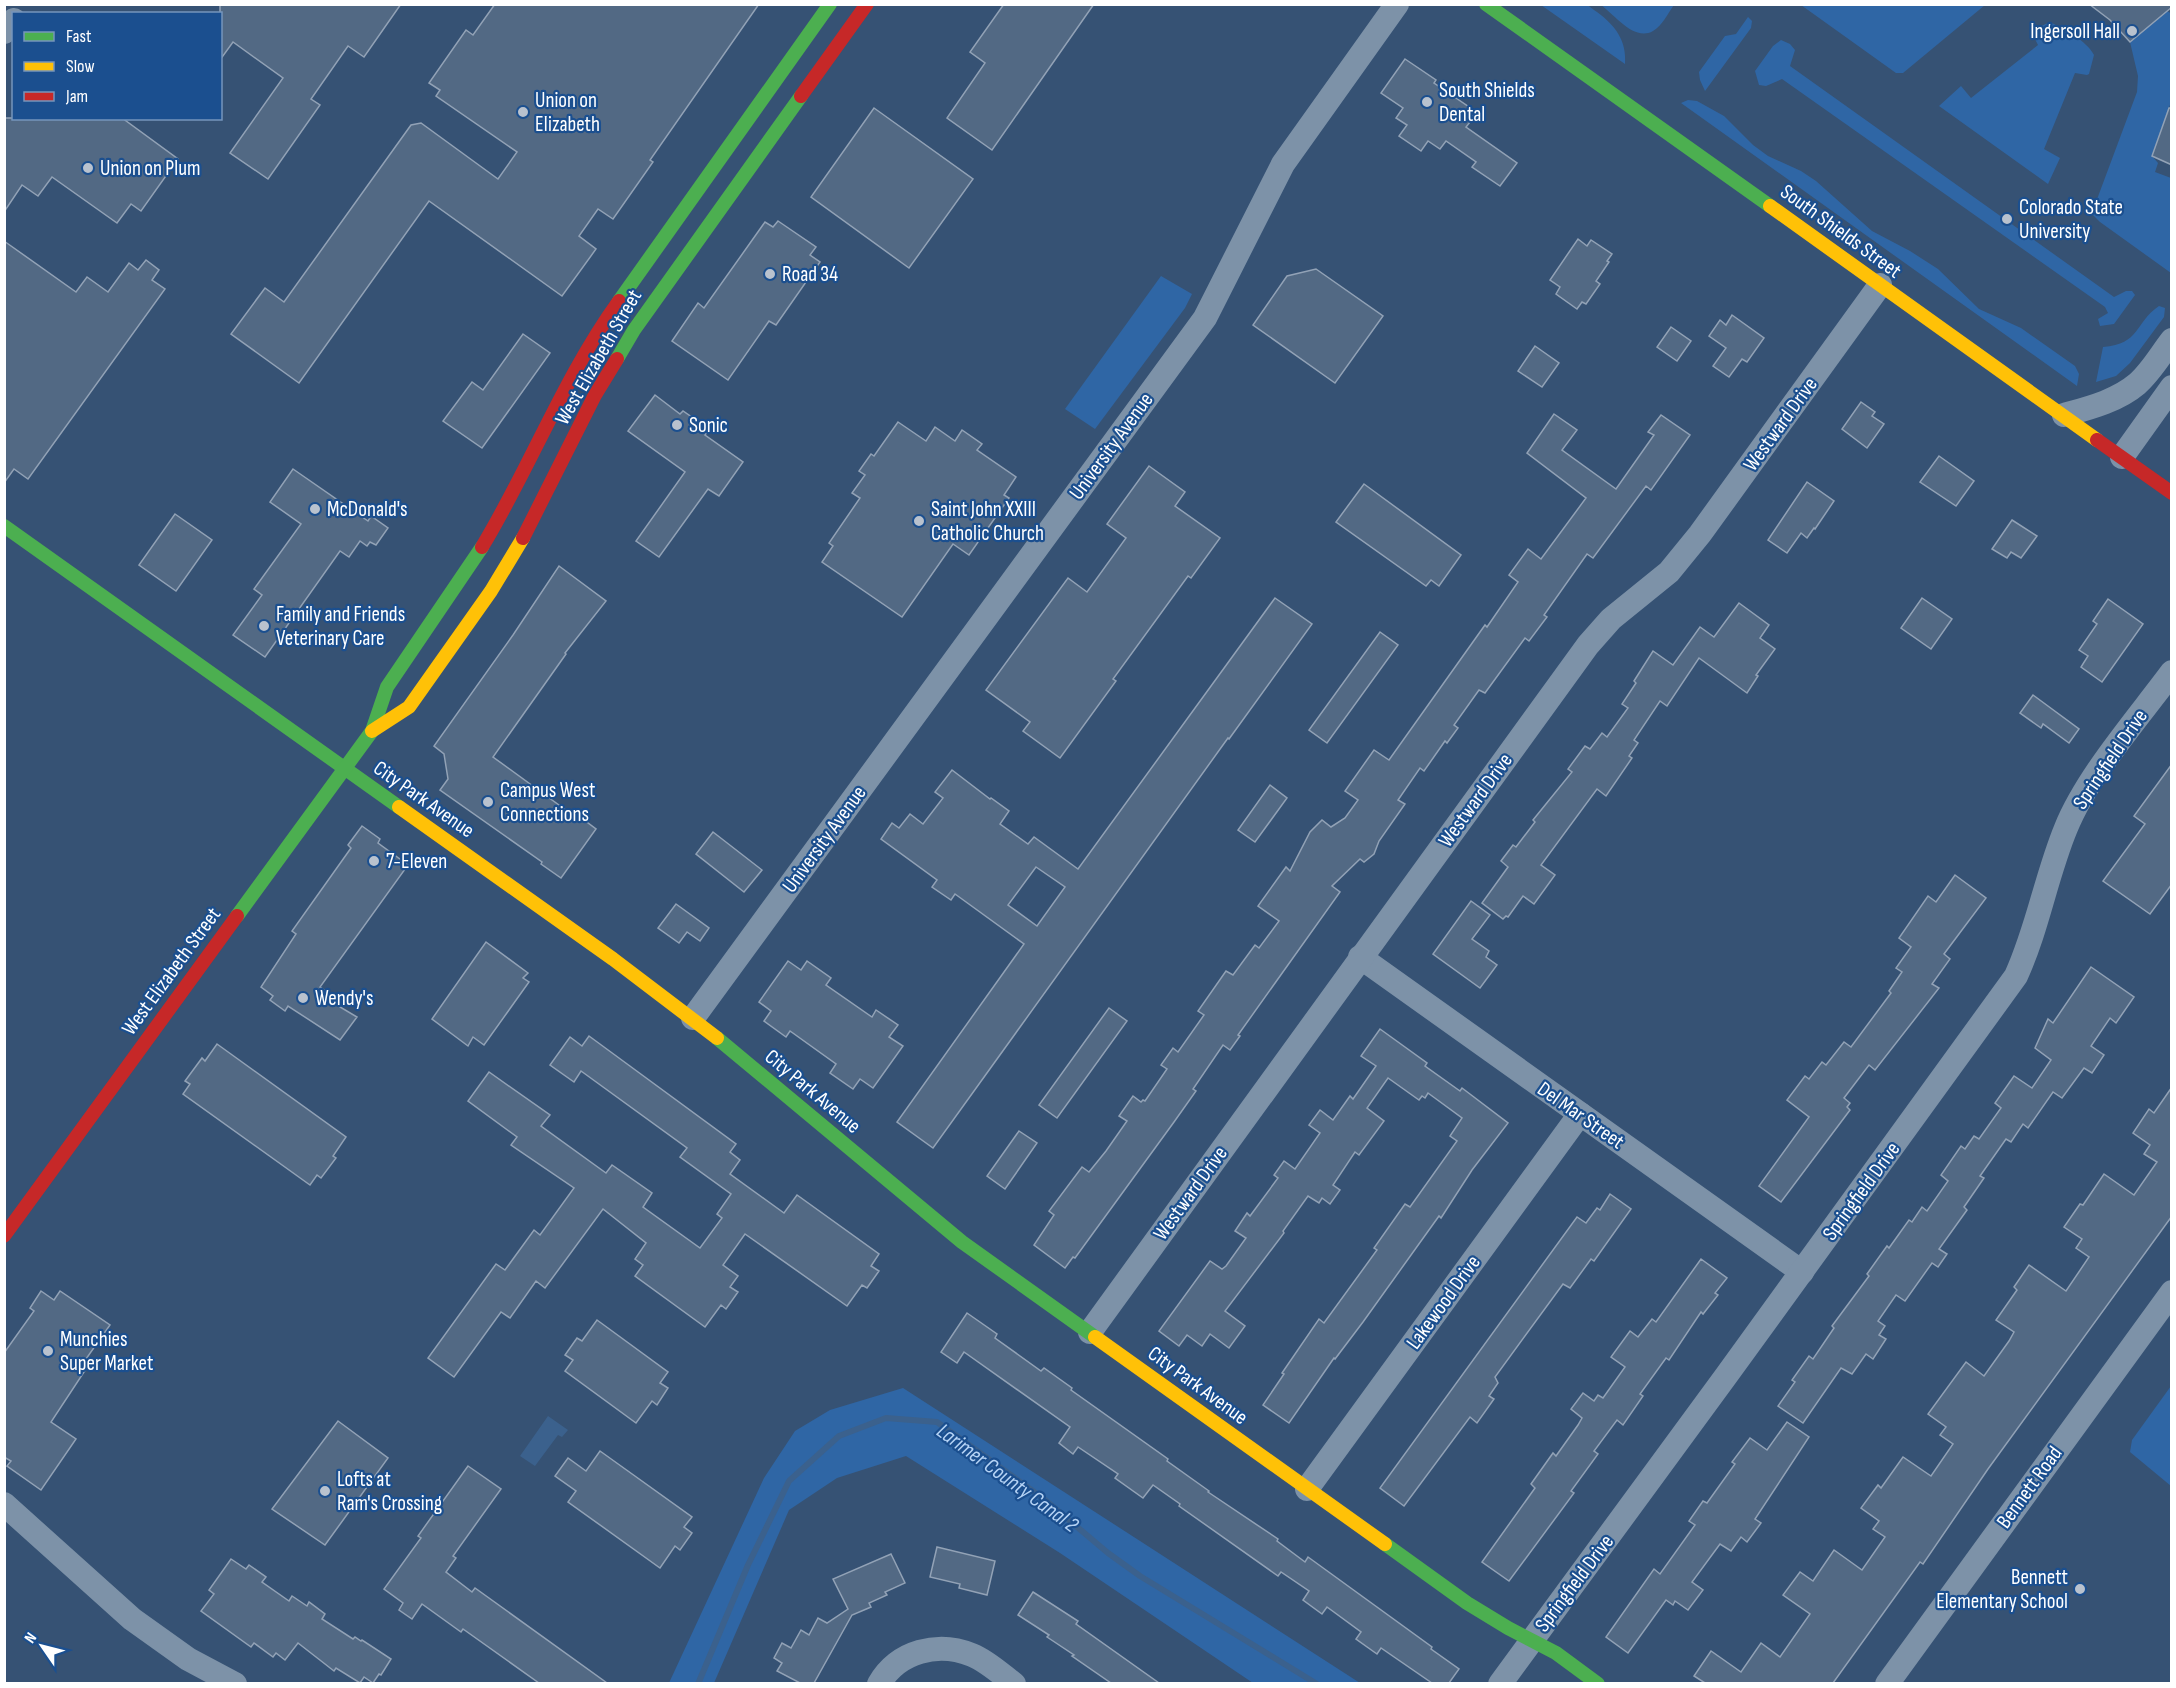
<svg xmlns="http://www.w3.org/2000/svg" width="2176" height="1688" font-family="'Sofia Sans Condensed',sans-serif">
	<rect width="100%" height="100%" fill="#365274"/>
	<!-- green -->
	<g fill="#2f66a5">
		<path d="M1541 5C1554 4 1572 2 1585 4 1589 5 1593 10 1597 12 1615 25 1627 41 1625 64Z"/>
		<path d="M1601 5H1674C1668 13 1662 26 1653 31 1634 42 1614 14 1601 5Z"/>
		<path d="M1801 5H1985L1903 73H1896Z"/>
		<path d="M2167 11 2172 14 2171 102 2152 156 2158 163 2155 172 2171 178V273L2100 222 2093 215V210L2137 92 2138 76 2130 42Z"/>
		<path d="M1748 17 1752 21 1751 28 1705 91 1700 80 1699 72 1725 36 1736 34Z"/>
		<path d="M2050 22C2065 30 2086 40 2094 55L2089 74 2087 75 2075 73 2044 149 2060 158 2048 184 1939 106 1961 86 1971 98 2038 45 2031 31Z"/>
		<path d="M1781 40 1790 44 1795 50 1790 66 2114 297 2126 291H2132L2135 295 2114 324 2100 326 2098 319 2108 313 2105 307 1782 79 1766 86 1759 85 1755 71 1773 46Z"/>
		<path d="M1688 100 1697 101 1724 116 1753 145 1768 156 1801 171 1816 181 1872 231 1910 251 1938 269 1979 309 2021 328 2075 366 2079 374 2077 386 1681 103Z"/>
		<path d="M1161 276 1192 294 1185 308 1095 429 1065 409Z"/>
		<path d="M2159 306 2165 308 2164 317 2130 363 2116 376 2096 382 2103 347C2141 344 2134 323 2159 306Z"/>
		<path d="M2171 1386V1486L2130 1452 2132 1440Z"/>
		<path d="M903 1388 1360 1683H1253L1060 1553 906 1456 837 1478 789 1510 714 1683H669L764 1478 795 1431 830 1410Z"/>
	</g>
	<!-- water -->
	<path fill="#3b618d" d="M548 1416 568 1430 562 1437 558 1435 535 1466 520 1456Z"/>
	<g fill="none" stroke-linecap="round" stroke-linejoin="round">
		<!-- stream -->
		<path stroke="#3b618d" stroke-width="6" d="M698 1684 748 1565 789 1481 839 1436 886 1418 937 1422 1044 1499 1108 1553 1140 1576 1317 1684"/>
	</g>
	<!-- building -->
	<g fill="#526984" stroke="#92a2b6" stroke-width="1.5" fill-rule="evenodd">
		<path d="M220 4H401L364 57 348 46 311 99 320 105 268 179 230 153 283 78 233 42 220 60Z"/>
		<path d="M495 4H759L650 160 653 162 613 219 598 209 579 236 596 249 562 296 429 201 299 383 231 334 265 288 284 302 411 125 421 123 498 179 517 152 436 96 440 90 429 83 466 30 473 35Z"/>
		<path d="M1004 4H1094L992 150 947 118 985 63 970 52Z"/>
		<path d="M2089 4H2172V7L2130 42 2110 20Z"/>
		<path d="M1405 59 1436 80 1434 83 1472 109 1469 114 1474 117 1466 127 1517 163 1500 186 1472 167 1476 162 1446 141 1440 149 1428 141 1421 151 1399 136 1407 125 1396 118 1403 108 1381 93Z"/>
		<path d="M874 108 973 179 909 268 811 197Z"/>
		<path d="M2169 108H2172V165L2152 156Z"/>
		<path d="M4 118H122L178 159 141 211 131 204 117 223 52 177 38 196 22 185 4 212Z"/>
		<path d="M778 221 816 247 810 255 820 262 776 325 769 321 728 380 672 341 698 303 704 308 765 222 773 227Z"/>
		<path d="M1578 239 1587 246 1591 240 1612 254 1607 261 1609 262 1596 281 1600 284 1586 304 1582 302 1577 309 1556 294 1560 287 1550 280Z"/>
		<path d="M4 241 76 292 87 277 108 292 129 263 138 270 146 260 159 270 152 280 165 289 28 479 14 469 4 483Z"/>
		<path d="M1316 269 1383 316 1335 383 1253 325 1287 276Z"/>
		<path d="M1732 315 1764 338 1747 362 1742 359 1729 377 1713 366 1726 348 1709 336 1720 320 1726 325Z"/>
		<path d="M1671 327 1691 341 1677 361 1657 347Z"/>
		<path d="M523 334 550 353 482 448 443 421 472 382 483 390Z"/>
		<path d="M1535 346 1559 363 1542 387 1518 371Z"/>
		<path d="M655 395 680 414 683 411 709 429 705 435 743 462 719 496 708 489 659 557 636 541 685 472 628 431Z"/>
		<path d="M1861 402 1875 412 1872 416 1884 424 1867 448 1842 429Z"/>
		<path d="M1554 414 1577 430 1562 450 1616 489 1654 435 1648 432 1661 415 1690 435 1651 490 1646 486 1593 558 1587 554 1544 615 1547 617 1529 641 1525 638 1485 693 1479 690 1454 725 1458 728 1447 743 1445 741 1424 771 1420 768 1398 800 1405 804 1379 841 1374 854 1364 862 1360 859 1332 886 1340 892 1238 1035 1240 1036 1230 1050 1223 1045 1193 1089 1196 1091 1174 1122 1075 1258 1073 1257 1065 1268 1034 1245 1054 1215 1049 1211 1082 1167 1089 1172 1106 1151 1127 1121 1119 1116 1133 1096 1141 1102 1143 1100 1145 1101 1167 1069 1161 1065 1173 1048 1178 1052 1204 1015 1198 1011 1226 971 1233 975 1255 945 1259 948 1279 921 1258 906 1286 867 1290 871 1310 832 1322 820 1331 827 1345 818 1358 800 1345 791 1374 750 1389 760 1485 625 1487 627 1518 582 1509 575 1528 549 1541 559 1586 498 1527 453Z"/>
		<path d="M898 422 926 441 935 427 955 441 962 430 982 444 977 450 1016 477 1004 495 1009 498 969 555 953 544 902 617 822 562 833 546 829 543 860 498 852 493 865 475 859 471 871 454 874 456Z"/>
		<path d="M1939 456 1974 481 1956 506 1920 482Z"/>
		<path d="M1149 466 1185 492 1175 506 1220 538 1191 578 1188 576 1113 679 1116 681 1060 758 1023 731 1030 722 986 690 1068 578 1087 592 1126 538 1107 524Z"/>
		<path d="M293 469 368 521 371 516 388 528 376 545 370 542 367 546 360 541 349 557 340 551 265 657 233 635 262 595 254 589 301 524 270 502Z"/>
		<path d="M1807 482 1834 501 1815 529 1814 528 1807 538 1801 533 1787 553 1768 540Z"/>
		<path d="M1364 484 1461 555 1439 586 1431 580 1426 586 1336 522Z"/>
		<path d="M175 514 212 540 176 591 139 565Z"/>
		<path d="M2012 520 2037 536 2021 558 2011 552 2007 558 1992 549Z"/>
		<path d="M559 566 606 601 565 653 566 654 493 757 570 813 572 811 596 829 561 878 541 864 542 862 440 790 448 779 444 754 434 746 513 635Z"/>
		<path d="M1275 598 1312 624 1229 739 1228 738 933 1148 897 1122 1024 944 955 894 951 900 932 887 937 880 881 839 892 823 899 828 910 814 923 824 943 798 935 792 952 770 990 799 991 798 1009 811 1000 824 1028 844 1034 837 1078 869ZM1036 867 1065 887 1037 926 1008 905Z"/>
		<path d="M1922 598 1952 619 1931 649 1901 628Z"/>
		<path d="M2108 599 2143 624 2102 682 2081 667 2088 656 2079 650 2097 624 2093 621Z"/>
		<path d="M1739 603 1769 625 1760 638 1775 649 1756 675 1758 676 1747 693 1699 658 1667 706 1660 701 1634 740 1638 743 1629 756 1632 758 1606 796 1597 789 1541 865 1555 875 1534 904 1523 896 1508 917 1506 916 1503 919 1482 903 1508 867 1501 861 1513 845 1516 847 1535 822 1533 820 1572 772 1568 769 1585 746 1590 749 1602 733 1607 737 1628 708 1622 704 1636 683 1634 681 1653 651 1673 665 1700 627 1714 637Z"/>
		<path d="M1380 632 1398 645 1327 743 1309 730Z"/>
		<path d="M2033 695 2079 729 2069 743 2043 724 2041 728 2020 713Z"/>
		<path d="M2172 764V884L2150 914 2103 881 2145 824 2134 816Z"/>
		<path d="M1270 785 1287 798 1255 842 1238 830Z"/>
		<path d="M362 826 380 839 378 843 408 865 320 987 338 1000 335 1004 357 1017 340 1040 288 1006 285 1011 270 1000 273 996 261 987 296 934 292 931 351 848 348 845Z"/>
		<path d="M713 832 762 870 744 892 696 854Z"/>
		<path d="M1955 875 1986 898 1944 954 1950 959 1932 984 1939 988 1875 1070 1869 1065 1844 1098 1850 1103 1847 1107 1850 1110 1781 1202 1759 1186 1809 1117 1787 1100 1805 1076 1809 1079 1822 1062 1826 1065 1844 1042 1851 1047 1891 993 1889 991 1902 972 1896 968 1911 947 1899 938 1928 896 1936 902Z"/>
		<path d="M1471 901 1490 915 1472 939 1489 951 1486 957 1497 965 1480 988 1433 954Z"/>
		<path d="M676 904 709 928 700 941 687 932 679 943 658 928Z"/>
		<path d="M486 942 528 973 523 978 529 982 484 1045 473 1037 468 1046 432 1019Z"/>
		<path d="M788 961 801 970 807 961 831 978 826 985 872 1017 876 1010 898 1025 889 1037 903 1046 873 1088 860 1079 853 1089 830 1073 836 1064 790 1031 786 1037 764 1021 771 1011 759 1002Z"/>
		<path d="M2091 967 2134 997 2116 1023 2110 1018 2091 1046 2104 1055 2092 1073 2084 1068 2062 1098 2053 1092 2028 1128 2023 1124 2011 1142 2006 1139 1980 1176 1984 1178 1964 1207 1967 1210 1939 1249 1947 1254 1938 1267 1932 1263 1905 1301 1896 1295 1878 1321 1885 1326 1879 1335 1886 1339 1873 1359 1866 1354 1852 1374 1841 1368 1803 1423 1778 1406 1795 1382 1792 1380 1809 1356 1813 1359 1834 1328 1832 1326 1869 1276 1867 1274 1887 1246 1889 1248 1909 1220 1912 1222 1922 1207 1927 1211 1948 1181 1941 1175 1961 1146 1965 1149 1974 1136 1979 1139 2001 1108 1995 1103 2014 1076 2032 1088 2051 1060 2035 1048 2048 1019 2053 1023Z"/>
		<path d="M1109 1008 1127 1021 1057 1118 1039 1105Z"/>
		<path d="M1380 1029 1427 1063 1425 1066 1460 1091 1462 1088 1508 1123 1472 1170 1441 1218 1439 1216 1363 1322 1335 1359 1334 1358 1289 1423 1263 1405 1284 1374 1282 1373 1319 1319 1324 1323 1377 1250 1374 1248 1405 1204 1410 1207 1457 1141 1450 1136 1462 1118 1428 1093 1425 1098 1422 1096 1419 1100 1388 1078 1367 1108 1384 1121 1359 1155 1355 1152 1333 1185 1340 1190 1330 1204 1322 1198 1319 1203 1308 1196 1283 1231 1284 1233 1225 1311 1245 1326 1229 1348 1210 1334 1202 1346 1187 1335 1179 1346 1159 1331 1210 1261 1222 1269 1226 1266 1246 1238 1235 1231 1247 1213 1250 1216 1278 1178 1274 1175 1284 1161 1295 1169 1320 1133 1309 1125 1320 1110 1333 1120 1350 1096 1353 1099 1376 1066 1361 1056Z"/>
		<path d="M589 1036 736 1144 730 1152 740 1160 730 1174 784 1213 797 1195 879 1254 871 1266 879 1271 867 1288 862 1285 847 1306 745 1234 723 1265 738 1276 730 1287 738 1292 726 1309 721 1305 705 1327 635 1276 643 1265 635 1259 646 1243 603 1209 545 1288 536 1281 510 1318 501 1312 454 1377 428 1358 496 1264 505 1270 534 1230 540 1235 574 1188 511 1145 517 1137 468 1101 489 1072 550 1115 541 1126 606 1173 612 1165 652 1193 643 1207 700 1248 722 1218 717 1214 731 1194 680 1157 687 1148 581 1071 574 1082 550 1065 570 1037 582 1046Z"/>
		<path d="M217 1044 346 1137 333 1156 336 1158 321 1178 317 1175 310 1185 183 1094 190 1084 185 1081 202 1058 205 1061Z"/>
		<path d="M2172 1087V1216L1988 1469 1923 1564 1920 1562 1833 1683H1705L1694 1676 1711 1651 1741 1672 1761 1643 1780 1657 1810 1614 1783 1595 1800 1572 1813 1581 1834 1550 1862 1570 1885 1537 1873 1529 1879 1521 1861 1508 1878 1485 1881 1488 1903 1457 1931 1476 1953 1444 1940 1435 1946 1427 1928 1414 1966 1362 1984 1376 2009 1341 2014 1332 1996 1320 2017 1290 2014 1287 2029 1265 2066 1291 2089 1257 2076 1248 2082 1239 2064 1227 2080 1204 2083 1205 2104 1174 2134 1195 2157 1162 2144 1154 2150 1145 2133 1133 2149 1109 2154 1113Z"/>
		<path d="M1019 1131 1037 1143 1005 1189 987 1176Z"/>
		<path d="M1610 1194 1631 1209 1594 1261 1591 1259 1570 1288 1563 1284 1495 1377 1498 1383 1489 1396 1494 1399 1477 1423 1470 1417 1404 1506 1380 1488 1577 1217 1586 1223 1597 1208 1600 1210Z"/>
		<path d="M1701 1259 1727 1278 1715 1293 1718 1295 1703 1314 1701 1312 1669 1360 1666 1358 1640 1394 1643 1396 1623 1425 1617 1420 1594 1451 1598 1454 1571 1491 1574 1493 1509 1581 1482 1562 1535 1488 1531 1484 1553 1453 1556 1456 1578 1425 1582 1418 1571 1409 1583 1393 1594 1401 1598 1395 1603 1398 1625 1367 1611 1357 1630 1331 1638 1337 1652 1319 1656 1322Z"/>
		<path d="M41 1291 54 1300 60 1291 110 1325 81 1366 86 1369 51 1422 76 1439 41 1490 7 1466 11 1461 4 1457V1353L34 1311 30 1308Z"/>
		<path d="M967 1313 997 1334 995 1338 1041 1371 1044 1368 1072 1388 1071 1390 1168 1459 1167 1461 1209 1491 1208 1492 1278 1539 1277 1541 1305 1562 1308 1557 1432 1647 1431 1649 1459 1669 1449 1683H1432L1381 1648 1377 1654 1356 1639 1361 1632 1327 1607 1322 1614 1303 1600 1309 1591 1281 1572 1278 1576 1179 1506 1180 1504 1153 1485 1143 1498 1115 1478 1118 1474 1078 1447 1073 1454 1059 1443 1070 1427 964 1352 957 1363 941 1352Z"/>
		<path d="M597 1320 668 1372 660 1383 668 1388 657 1405 652 1401 636 1423 565 1371 573 1360 565 1355 577 1338 582 1341Z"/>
		<path d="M338 1421 388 1458 325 1545 272 1509Z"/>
		<path d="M1787 1422 1809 1437 1755 1519 1761 1523 1747 1542 1741 1537 1731 1551 1720 1544 1692 1582 1703 1590 1688 1610 1675 1601 1673 1605 1666 1600 1628 1653 1606 1637 1654 1569 1660 1574 1695 1525 1689 1521 1703 1501 1707 1503 1735 1464 1732 1462 1750 1438 1767 1450Z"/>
		<path d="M600 1451 692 1517 684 1527 692 1533 680 1550 675 1546 660 1568 568 1502 576 1491 555 1476 568 1458 586 1471Z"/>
		<path d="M468 1466 501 1489 453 1556 456 1558 446 1572 472 1592 475 1588 607 1683H539L463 1629 461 1632 422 1604 412 1619 399 1610 403 1603 384 1589 421 1538 418 1536Z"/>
		<path d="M937 1547 995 1561 987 1595 959 1588 960 1584 930 1577Z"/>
		<path d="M891 1554 905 1583 885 1592 887 1595 869 1603 871 1607 852 1615 814 1683H800L777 1671 782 1663 774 1658 782 1643 791 1648 801 1630 809 1635 818 1618 827 1623 848 1609 833 1579Z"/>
		<path d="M231 1559 246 1569 249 1565 266 1577 262 1582 289 1601 292 1596 307 1606 309 1602 325 1614 322 1619 353 1639 355 1637 361 1641 362 1640 391 1659 381 1675 379 1674 373 1683 364 1677 360 1683 336 1668 334 1671 298 1643 285 1660 276 1653 273 1657 254 1643 251 1647 201 1611 214 1594 209 1590Z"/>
		<path d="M1033 1592 1078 1621 1076 1624 1159 1683H1111L1072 1656 1074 1655 1047 1637 1049 1635 1018 1615Z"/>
	</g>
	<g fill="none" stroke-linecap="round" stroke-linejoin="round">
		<!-- street -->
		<g stroke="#7d92a8" stroke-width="24">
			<path d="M4 32 14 20"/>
			<path d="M2064 415C2089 408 2117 401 2137 384 2151 372 2161 354 2172 340"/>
			<path d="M2122 457 2172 387"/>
			<path d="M1360 957 1802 1272"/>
			<path d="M693 1018 1205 318 1283 164 1397 4"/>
			<path d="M1090 1332 1588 645 1611 619 1669 572 1700 534 1880 285"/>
			<path d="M1307 1489 1580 1114"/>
			<path d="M4 1504 132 1619 188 1659 235 1684"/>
			<path d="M879 1684C898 1651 938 1641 972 1655 987 1661 1001 1674 1014 1684"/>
			<path d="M1500 1684 1726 1376 2016 976C2038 928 2046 876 2066 828 2087 776 2138 718 2172 672"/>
			<path d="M1887 1684 2172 1292"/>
		</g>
		<!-- fast -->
		<g stroke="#4caf50" stroke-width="14">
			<path d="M1486 4 1770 206"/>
			<path d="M619 301 830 4"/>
			<path d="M617 359 634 330 801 96"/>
			<path d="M4 526 399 807"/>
			<path d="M237 916 372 731 387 687 482 547"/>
			<path d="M717 1038 962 1242 1095 1337"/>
			<path d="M1385 1544 1467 1603 1508 1628 1556 1653 1598 1684"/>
		</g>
		<!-- slow -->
		<g stroke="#ffc107" stroke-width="14">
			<path d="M1770 206 2097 440"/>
			<path d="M372 731 409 707 491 591 523 538"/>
			<path d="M399 807 613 959 717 1038"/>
			<path d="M1095 1337 1385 1544"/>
		</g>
		<!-- jam -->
		<g stroke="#c62828" stroke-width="14">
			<path d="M801 96 867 4"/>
			<path d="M2097 440 2172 493"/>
			<path d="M523 538 595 395 617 359"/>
			<path d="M482 547C531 466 564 377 619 301"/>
			<path d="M4 1236 237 916"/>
		</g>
	</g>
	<!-- markers -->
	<g fill="#b9c2ce" stroke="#1b4f8f" stroke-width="2">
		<circle cx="2132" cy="31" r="6"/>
		<circle cx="1427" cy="102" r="6"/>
		<circle cx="523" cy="112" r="6"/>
		<circle cx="88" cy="168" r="6"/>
		<circle cx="2007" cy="219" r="6"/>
		<circle cx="770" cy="274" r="6"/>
		<circle cx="677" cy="425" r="6"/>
		<circle cx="315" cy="509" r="6"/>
		<circle cx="919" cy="521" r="6"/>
		<circle cx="264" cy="626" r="6"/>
		<circle cx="488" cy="802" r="6"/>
		<circle cx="374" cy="861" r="6"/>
		<circle cx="303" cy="998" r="6"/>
		<circle cx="48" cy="1351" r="6"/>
		<circle cx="325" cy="1491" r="6"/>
		<circle cx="2080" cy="1589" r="6"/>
	</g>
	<g text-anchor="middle" stroke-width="4.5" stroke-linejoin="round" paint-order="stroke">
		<!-- poi labels -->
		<g font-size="21" fill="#fff" stroke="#1b4f8f" text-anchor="start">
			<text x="2120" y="38" text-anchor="end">Ingersoll Hall</text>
			<text x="1439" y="97">South Shields<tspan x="1439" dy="24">Dental</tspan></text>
			<text x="535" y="107">Union on<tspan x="535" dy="24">Elizabeth</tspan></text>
			<text x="100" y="175">Union on Plum</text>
			<text x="2019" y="214">Colorado State<tspan x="2019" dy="24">University</tspan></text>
			<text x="782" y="281">Road 34</text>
			<text x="689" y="432">Sonic</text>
			<text x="327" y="516">McDonald's</text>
			<text x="931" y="516">Saint John XXIII<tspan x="931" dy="24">Catholic Church</tspan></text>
			<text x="276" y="621">Family and Friends<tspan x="276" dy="24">Veterinary Care</tspan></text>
			<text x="500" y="797">Campus West<tspan x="500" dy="24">Connections</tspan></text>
			<text x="386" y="868">7-Eleven</text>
			<text x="315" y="1005">Wendy's</text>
			<text x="60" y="1346">Munchies<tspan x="60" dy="24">Super Market</tspan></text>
			<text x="337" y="1486">Lofts at<tspan x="337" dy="24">Ram's Crossing</tspan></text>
			<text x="2068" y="1584" text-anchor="end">Bennett<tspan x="2068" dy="24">Elementary School</tspan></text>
		</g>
		<!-- street labels -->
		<g font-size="21" fill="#fff" stroke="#1b4f8f">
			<text transform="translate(1841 231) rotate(36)" y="7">South Shields Street</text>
			<text transform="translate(598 357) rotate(-60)" y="7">West Elizabeth Street</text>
			<text transform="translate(1780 424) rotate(-54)" y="7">Westward Drive</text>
			<text transform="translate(1111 446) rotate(-54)" y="7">University Avenue</text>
			<text transform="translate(2110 759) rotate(-56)" y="7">Springfield Drive</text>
			<text transform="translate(424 799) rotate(35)" y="7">City Park Avenue</text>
			<text transform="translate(1475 800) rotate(-54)" y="7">Westward Drive</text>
			<text transform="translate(824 839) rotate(-54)" y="7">University Avenue</text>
			<text transform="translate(171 971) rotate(-54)" y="7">West Elizabeth Street</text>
			<text transform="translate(813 1091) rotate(40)" y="7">City Park Avenue</text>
			<text transform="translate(1581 1115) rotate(35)" y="7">Del Mar Street</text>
			<text transform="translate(1861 1191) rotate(-54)" y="7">Springfield Drive</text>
			<text transform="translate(1190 1193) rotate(-54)" y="7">Westward Drive</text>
			<text transform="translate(1443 1302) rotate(-54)" y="7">Lakewood Drive</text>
			<text transform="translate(1198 1385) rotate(36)" y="7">City Park Avenue</text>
			<text transform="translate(2029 1487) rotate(-54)" y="7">Bennett Road</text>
			<text transform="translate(1574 1583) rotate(-53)" y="7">Springfield Drive</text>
		</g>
		<!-- water labels -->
		<g font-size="22" font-style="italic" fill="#b5d3f5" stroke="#1b4f8f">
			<text transform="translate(1008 1477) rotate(36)" y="8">Larimer County Canal 2</text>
		</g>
	</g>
	<!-- border -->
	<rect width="2176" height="1688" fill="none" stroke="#ffffff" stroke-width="12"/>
	<!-- legend -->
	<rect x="12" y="12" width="210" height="108" fill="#1b4f8f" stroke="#7695bc" stroke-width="1.5"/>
	<rect x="24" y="32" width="30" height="9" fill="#4caf50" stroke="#7695bc" stroke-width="1.5"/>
	<text x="66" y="42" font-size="18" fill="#ffffff">Fast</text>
	<rect x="24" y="62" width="30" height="9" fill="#ffc107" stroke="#7695bc" stroke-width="1.5"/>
	<text x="66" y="72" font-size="18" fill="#ffffff">Slow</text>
	<rect x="24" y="92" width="30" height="9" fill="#c62828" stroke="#7695bc" stroke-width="1.5"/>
	<text x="66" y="102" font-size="18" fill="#ffffff">Jam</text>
	<!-- north arrow -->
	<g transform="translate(42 1646) rotate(305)" stroke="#1b4f8f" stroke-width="4.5" paint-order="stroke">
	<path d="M0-4.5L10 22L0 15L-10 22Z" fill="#ffffff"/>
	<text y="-9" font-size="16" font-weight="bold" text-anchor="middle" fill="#ffffff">N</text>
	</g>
</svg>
